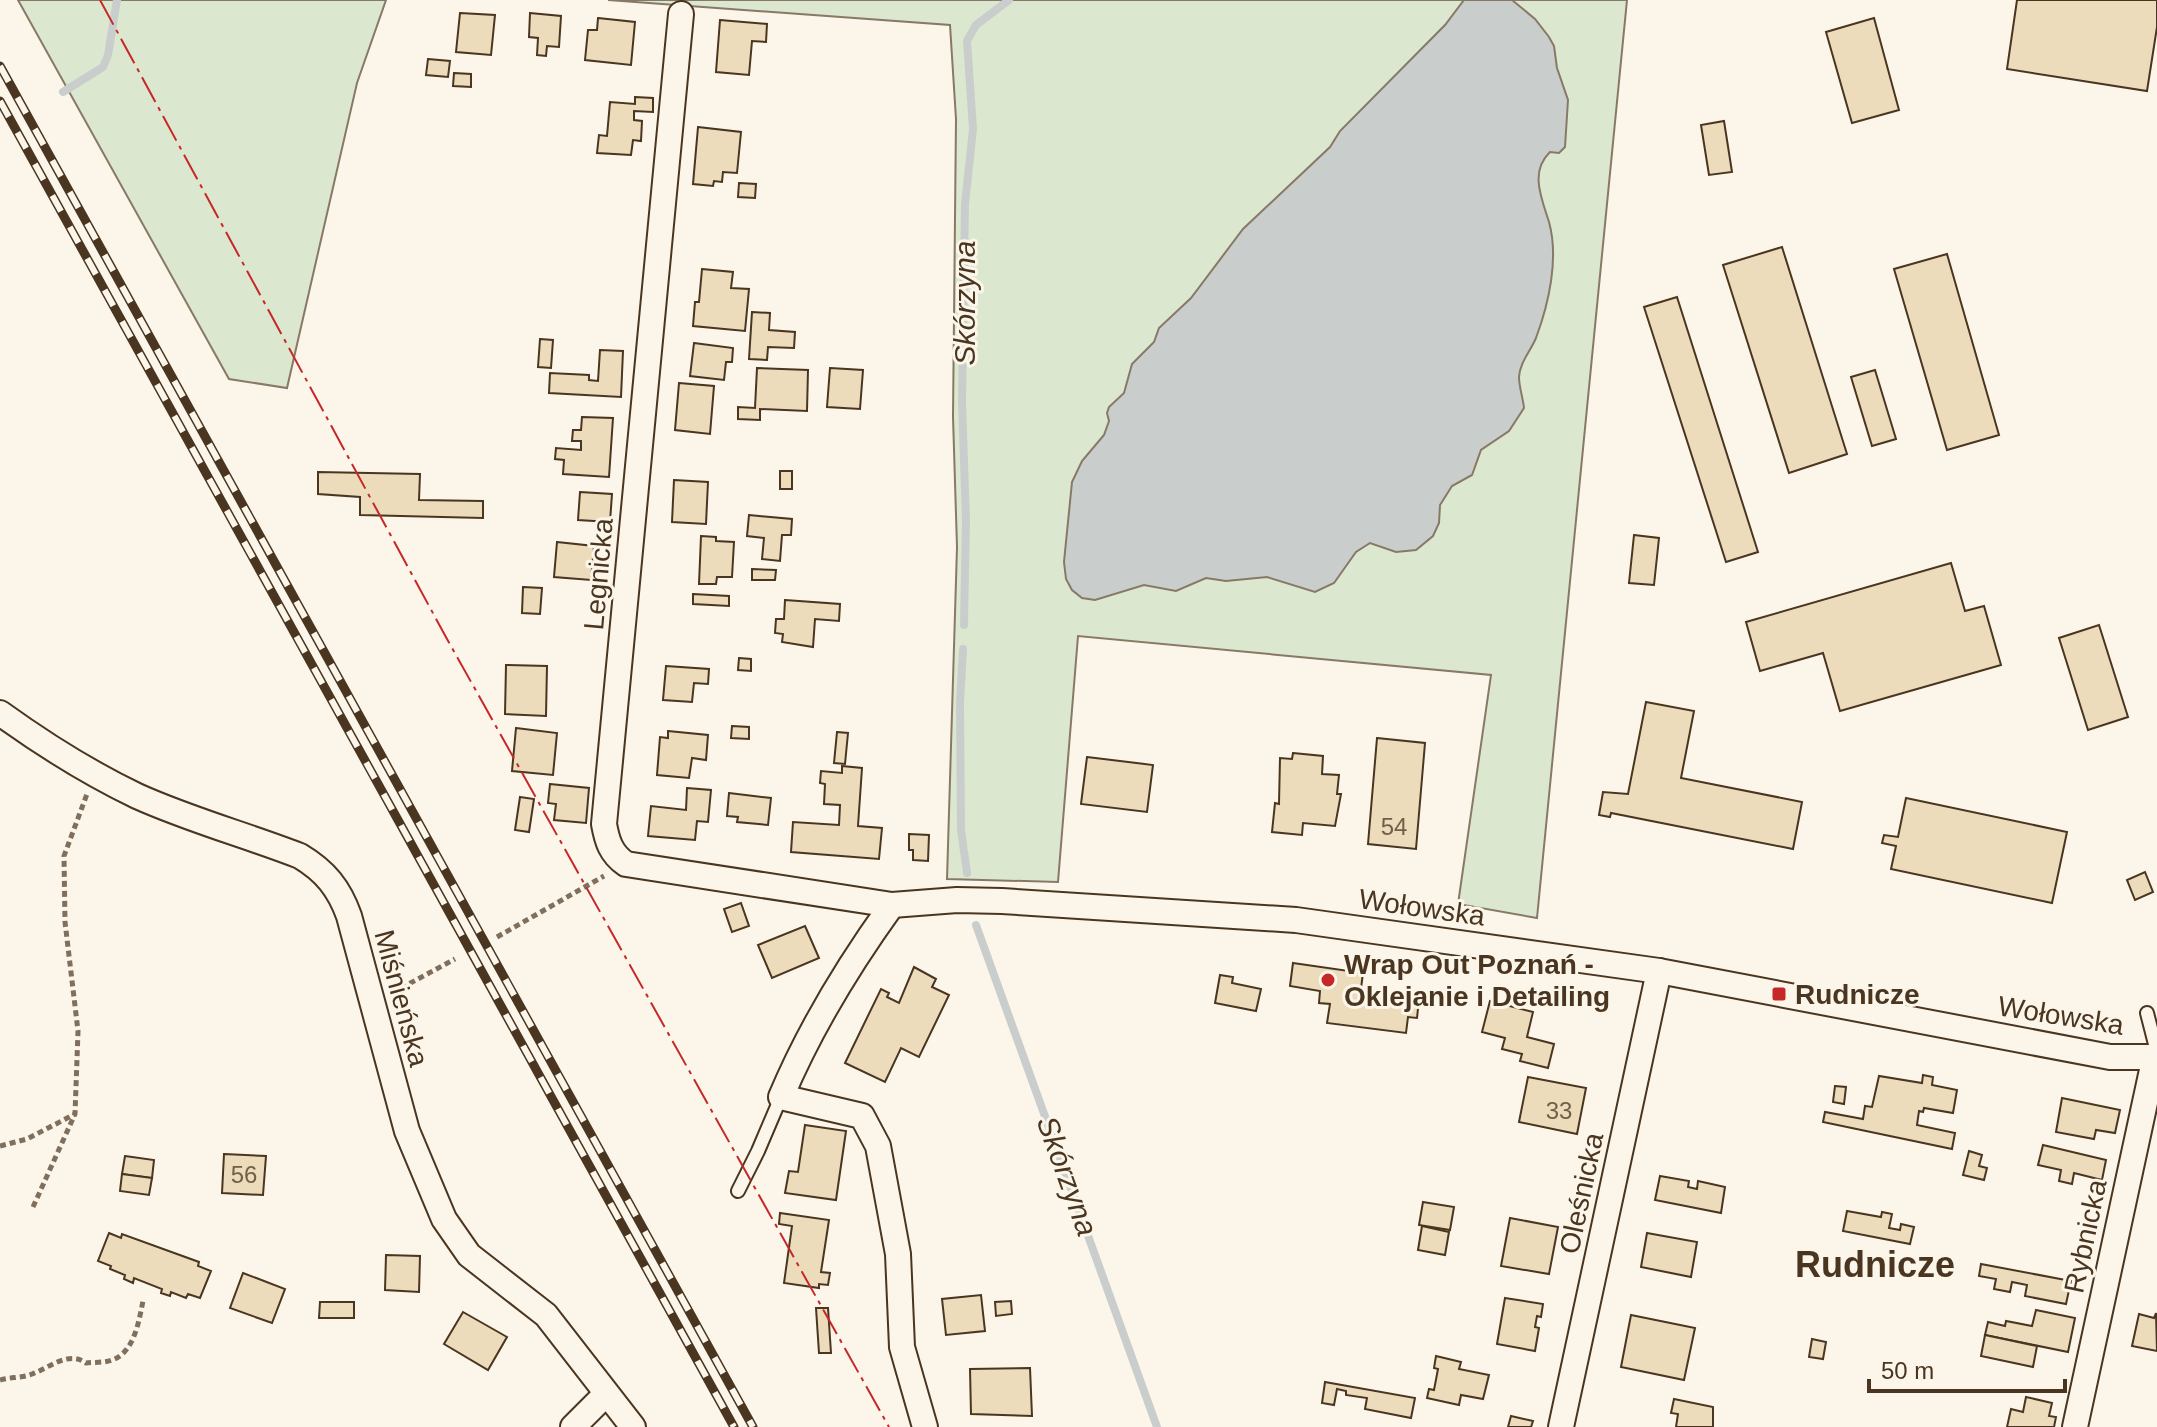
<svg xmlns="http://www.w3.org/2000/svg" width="2157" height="1427" font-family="Arial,sans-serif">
	<rect width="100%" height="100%" fill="#fbf6e9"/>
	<!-- green -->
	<g fill="#dce7d0" stroke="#887966" stroke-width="2">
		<path d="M18 0H386L357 83 287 388 229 379Z"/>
		<path d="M608 0H1627L1537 918 1458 904 1491 675 1078 636 1058 882 947 879 957 547 953 417 956 119 950 25Z"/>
	</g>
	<!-- water -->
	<path fill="#c9cecd" stroke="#887966" stroke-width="2" d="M1464 0H1512L1535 19 1549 37 1554 46 1557 68 1568 100 1565 147 1559 153 1550 152C1529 172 1542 199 1549 222 1559 258 1549 303 1536 338 1530 352 1520 362 1519 377 1519 387 1523 398 1524 408L1509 431 1481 450 1472 475 1452 486 1440 505 1439 523 1433 536 1416 550 1396 552 1370 543 1356 552 1334 583 1315 592 1267 577 1226 581 1206 578 1176 591 1144 585 1095 600 1082 598 1072 590 1066 579 1064 562 1072 482 1082 461 1104 435 1109 421 1107 413 1109 407 1124 393 1132 364 1154 342 1159 328 1191 298 1243 229 1330 147 1340 131 1445 25Z"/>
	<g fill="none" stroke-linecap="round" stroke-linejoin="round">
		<!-- stream -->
		<g stroke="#c9cecd" stroke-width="8">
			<path d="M63 92 103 67 108 55 117 0"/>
			<path d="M964 625 966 520 962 402 965 204 973 129 967 41 976 25 1009 0"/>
			<path d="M963 649 960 702 961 830 967 873"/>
			<path d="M976 925 1157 1427"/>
		</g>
	</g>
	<!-- building -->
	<g fill="#ecdcbc" stroke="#4a3520" stroke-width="2">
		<path d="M2017 0H2157V27L2147 91 2007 69Z"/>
		<path d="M460 13 495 15 491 55 456 52Z"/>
		<path d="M530 13 561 16 559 47 547 46 546 56 537 55 538 38 529 37Z"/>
		<path d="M598 18 635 22 631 65 585 60 588 30H597Z"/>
		<path d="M1874 18 1899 110 1852 123 1826 32Z"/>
		<path d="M720 20 767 24 766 42 752 41 749 75 716 72Z"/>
		<path d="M428 59 450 61 448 77 426 75Z"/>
		<path d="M454 73 471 74V87L453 86Z"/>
		<path d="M635 97 653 98V112L634 111V120L642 121 641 141 633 140 631 155 597 153 599 135 607 136 610 102 635 104Z"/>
		<path d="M1724 121 1732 172 1709 175 1701 125Z"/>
		<path d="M698 127 741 132 737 173 723 172 722 182 714 181 713 186 693 184Z"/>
		<path d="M739 183 756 184 755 198 738 197Z"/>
		<path d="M1782 247 1847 454 1789 473 1723 265Z"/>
		<path d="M1947 254 1999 435 1947 450 1894 269Z"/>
		<path d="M702 269 733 272 731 288 749 289 745 331 693 326 695 302H699Z"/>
		<path d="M1677 297 1758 552 1726 562 1644 307Z"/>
		<path d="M752 312 770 313 769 330 795 332 794 348 768 347 767 360 749 359Z"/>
		<path d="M540 339 553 340 551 368 538 367Z"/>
		<path d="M694 343 733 348 732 362H726L724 380 690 376Z"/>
		<path d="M600 350 623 351 621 397 549 393 550 373 589 375V380L598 381Z"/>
		<path d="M757 368 808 370 807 411 760 409V420L738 419V407L755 408Z"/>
		<path d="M830 368 863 370 860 409 827 407Z"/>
		<path d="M1875 370 1896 439 1872 446 1851 377Z"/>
		<path d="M679 383 714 386 710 434 675 430Z"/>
		<path d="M582 417 613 418 609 477 563 474 564 460 555 459 556 448 581 450V441H572L573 430H581Z"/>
		<rect x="780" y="471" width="12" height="18"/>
		<path d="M318 472 420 474 419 500 483 501V518L360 515V497L318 494Z"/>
		<path d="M674 480 708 482 706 524 672 522Z"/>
		<path d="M580 492 612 494 610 522 578 520Z"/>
		<path d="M749 515 792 519 791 535H782L780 561 762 559 764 538 747 536Z"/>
		<path d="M1634 535 1659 538 1654 585 1629 583Z"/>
		<path d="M701 536 716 537V541L734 542 732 577H717L716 584H699Z"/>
		<path d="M557 542 594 546 591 580 554 577Z"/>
		<path d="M1951 563 1965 611 1984 606 2001 665 1840 711 1823 653 1760 671 1746 622Z"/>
		<path d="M752 569 776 570 775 580H752Z"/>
		<path d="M523 587 542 588 540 614 522 613Z"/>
		<path d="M693 594 729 596V606L693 604Z"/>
		<path d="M785 600 840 604 839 621 815 619 813 647 782 642 783 634 775 633 776 619H784Z"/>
		<path d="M2099 625 2128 717 2088 730 2059 638Z"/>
		<path d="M739 658 751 659V671L738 670Z"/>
		<path d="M506 665 547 666 546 716 505 714Z"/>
		<path d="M666 666 709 669 708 684 694 683 692 702 663 700Z"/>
		<path d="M1646 702 1694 711 1681 778 1802 802 1793 849 1611 813 1610 817 1599 815 1603 792 1628 794Z"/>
		<path d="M732 726 749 727V739L731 738Z"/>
		<path d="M516 728 557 733 553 775 512 771Z"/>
		<path d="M668 731 708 735 706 760 692 758 689 778 657 775 660 737 668 738Z"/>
		<path d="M837 732 848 733 845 764 834 763Z"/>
		<path d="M1377 738 1425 743 1416 849 1368 844Z"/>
		<path d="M1293 753 1323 756 1322 774 1339 775 1337 794H1341L1335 826 1303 823 1302 835 1272 832 1275 803 1279 804 1280 758 1292 759Z"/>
		<path d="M1087 757 1153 765 1147 812 1081 804Z"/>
		<path d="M842 766 862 768 858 826 882 828 879 859 791 852 793 822 839 825 840 805 824 804 825 784 820 783 821 771 842 773Z"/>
		<path d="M550 784 589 788 586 823 554 820 556 804 548 803Z"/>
		<path d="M687 788 711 790 708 822 697 821 695 840 648 836 651 806 686 810Z"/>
		<path d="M729 793 771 798 768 825 737 822 738 817 727 816Z"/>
		<path d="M520 797 534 799 529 832 515 830Z"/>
		<path d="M1906 798 2067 832 2052 903 1891 869 1896 846 1882 843 1884 835 1898 837Z"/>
		<path d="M909 834 929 835 928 861 913 860V850H909Z"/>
		<path d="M2145 872 2153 892 2135 900 2127 880Z"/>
		<path d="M741 903 749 926 732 932 724 909Z"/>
		<path d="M805 926 819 958 772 978 758 945Z"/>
		<path d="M1293 963 1363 973 1360 996 1385 1000V994L1419 999 1417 1018 1408 1017 1406 1033 1327 1023 1330 1004 1319 1003 1320 991 1290 986Z"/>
		<path d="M914 967 936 979 932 987 949 995 919 1057 901 1048 885 1082 845 1063 881 989 889 993 887 997 899 1003Z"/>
		<path d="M1220 975 1233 977 1232 983 1261 989 1256 1011 1215 1003Z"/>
		<path d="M1490 1001 1533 1012 1527 1037 1554 1044 1548 1068 1520 1061 1522 1054 1502 1049 1505 1038 1482 1032Z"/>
		<path d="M1923 1075 1933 1077 1932 1085 1957 1090 1953 1113 1924 1108 1923 1112 1919 1111 1917 1125 1955 1133 1952 1149 1823 1122 1825 1112 1863 1119 1865 1106 1872 1107 1879 1076 1922 1083Z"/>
		<path d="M1528 1077 1586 1088 1577 1134 1519 1122Z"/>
		<path d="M1835 1086 1846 1087 1844 1104 1833 1102Z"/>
		<path d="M2062 1098 2120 1110 2115 1133 2096 1130 2094 1139 2056 1132Z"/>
		<path d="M805 1125 846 1131 836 1200 785 1193 789 1171 798 1172Z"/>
		<path d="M2043 1145 2106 1160 2102 1180 2074 1173 2072 1184 2059 1181 2061 1170 2038 1165Z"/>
		<path d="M1969 1151 1982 1155 1979 1166 1987 1168 1984 1180 1963 1175Z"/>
		<path d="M224 1154 266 1156 263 1195 222 1193Z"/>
		<path d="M125 1156 154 1160 152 1178 122 1174Z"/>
		<path d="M122 1174 152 1178 149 1195 120 1191Z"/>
		<path d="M1660 1176 1689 1181 1688 1187 1697 1189 1698 1181 1725 1187 1721 1213 1655 1200Z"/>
		<path d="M1423 1202 1454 1207 1450 1230 1419 1225Z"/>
		<path d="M1847 1211 1881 1217 1882 1212 1892 1214 1889 1228 1900 1230 1901 1224 1914 1227 1910 1244 1843 1231Z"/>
		<path d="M780 1213 829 1220 821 1272 830 1273 828 1285 819 1284V1288L784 1283 792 1226 779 1224Z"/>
		<path d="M1510 1218 1558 1227 1549 1274 1501 1266Z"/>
		<path d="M1422 1226 1449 1232 1445 1255 1418 1250Z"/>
		<path d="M109 1233 121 1238 122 1234 199 1262 198 1266 211 1271 200 1298 188 1294 186 1298 171 1292 170 1296 161 1293 162 1289 134 1278 133 1283 124 1279 125 1275 110 1269 111 1266 98 1261Z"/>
		<path d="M1647 1233 1697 1242 1691 1277 1641 1267Z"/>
		<path d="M386 1255 420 1256 419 1292 385 1290Z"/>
		<path d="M1981 1264 2071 1281 2066 1304 2025 1296 2027 1285 2012 1282 2010 1292 1994 1289 1996 1279 1979 1276Z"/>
		<path d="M243 1273 285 1289 272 1323 230 1308Z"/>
		<path d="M981 1295 985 1331 946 1335 942 1299Z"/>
		<path d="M1505 1298 1543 1304 1541 1317 1537 1316 1535 1327 1539 1328 1535 1351 1497 1344Z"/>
		<path d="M1011 1301 1012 1314 996 1316 995 1302Z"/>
		<path d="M320 1302H354V1318H319Z"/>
		<path d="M816 1308H828L831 1353H819Z"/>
		<path d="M2036 1310 2075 1318 2068 1352 1985 1335 1988 1322 2005 1326 2006 1321 2032 1326Z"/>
		<path d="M463 1312 507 1337 488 1370 444 1344Z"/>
		<path d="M2156 1313 2157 1351 2132 1346 2139 1314 2154 1318Z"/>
		<path d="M1631 1315 1695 1328 1684 1380 1621 1367Z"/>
		<path d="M1985 1335 2037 1346 2033 1367 1981 1356Z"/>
		<path d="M1812 1339 1826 1342 1823 1359 1809 1357Z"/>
		<path d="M1436 1356 1461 1362 1459 1369 1489 1375 1483 1399 1461 1395 1459 1405 1427 1398 1429 1389 1434 1390 1438 1369 1434 1368Z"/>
		<path d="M1030 1368 1032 1416 971 1414 970 1369Z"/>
		<path d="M1325 1382 1415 1398 1411 1418 1365 1409 1367 1398 1346 1395V1391L1337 1389 1334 1405 1322 1403Z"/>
		<path d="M2026 1397 2052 1403 2049 1416 2056 1417 2054 1427H2007L2011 1409 2023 1412Z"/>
		<path d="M1674 1399 1713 1407V1427H1676L1678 1414 1671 1413Z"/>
		<path d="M1511 1416 1533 1421 1531 1427H1508Z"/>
	</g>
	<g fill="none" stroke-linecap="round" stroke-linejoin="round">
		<defs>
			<g id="lane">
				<path d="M2147 1013 2157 1052"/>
				<path d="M738 1191 758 1151 781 1097"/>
			</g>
			<g id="street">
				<path d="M681 14 604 824C607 841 611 854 626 864L892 905 957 900 1002 901 1296 920 1659 971 2110 1057H2157"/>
				<path d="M0 713C43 744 89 773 137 796 190 820 246 835 300 856 325 871 339 888 349 916L407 1131 444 1219 469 1255 546 1315 633 1427"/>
				<path d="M892 905C848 966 810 1028 781 1097L862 1116 878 1146 898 1254 902 1347 925 1427"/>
				<path d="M573 1427 606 1394"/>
				<path d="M1561 1427 1659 971"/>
				<path d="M2075 1427 2152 1070 2151 1058"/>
			</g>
		</defs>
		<!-- lane casing -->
		<use href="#lane" stroke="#4a3520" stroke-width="16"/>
		<!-- street casing -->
		<use href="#street" stroke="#4a3520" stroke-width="28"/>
		<!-- path -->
		<g stroke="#7f6f5c" stroke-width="5" stroke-dasharray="6 4" stroke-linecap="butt">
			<path d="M497 937 604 876"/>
			<path d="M392 993 455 959"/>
			<path d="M0 1146 27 1139 75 1114"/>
			<path d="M33 1207 75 1114 78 1031 65 922 64 856 87 794"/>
			<path d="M0 1380C10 1377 23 1378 32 1374 49 1368 69 1350 86 1363 94 1362 104 1363 112 1360 134 1353 139 1321 143 1301"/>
		</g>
		<!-- lane -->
		<use href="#lane" stroke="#fbf6e9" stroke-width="12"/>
		<!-- street -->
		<use href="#street" stroke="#fbf6e9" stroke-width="24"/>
		<defs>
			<g id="rail">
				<path d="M0 66 753 1427"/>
				<path d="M0 101 734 1427"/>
			</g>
		</defs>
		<!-- rail casing -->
		<use href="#rail" stroke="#4a3520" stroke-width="9"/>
		<!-- rail -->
		<use href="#rail" stroke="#fbf6e9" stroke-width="6" stroke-dasharray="18" stroke-linecap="butt"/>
		<!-- power -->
		<path stroke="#c62828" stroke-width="2" stroke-dasharray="28 6 4 6" stroke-linecap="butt" d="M100 0 447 639 889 1427"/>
	</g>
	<!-- markers -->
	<g fill="#c62828" stroke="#fbf6e9" stroke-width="3">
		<circle cx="1328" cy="980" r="8"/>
		<rect x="1771" y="986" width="16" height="16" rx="4"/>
	</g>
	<g text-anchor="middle" stroke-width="6" stroke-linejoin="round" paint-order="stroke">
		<!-- number labels -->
		<g font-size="24" fill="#725f47">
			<text x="1394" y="835">54</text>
			<text x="1559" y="1119">33</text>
			<text x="244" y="1183">56</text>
		</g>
		<!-- street labels -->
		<g font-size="28" fill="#4a3520" stroke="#fbf6e9">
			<text transform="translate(598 574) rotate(-85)" y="10">Legnicka</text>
			<text transform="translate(1422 907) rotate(8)" y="10">Wołowska</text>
			<text transform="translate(402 998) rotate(75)" y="10">Miśnieńska</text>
			<text transform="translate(2061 1015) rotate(9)" y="10">Wołowska</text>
			<text transform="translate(1581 1193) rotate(-78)" y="10">Oleśnicka</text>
			<text transform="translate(2085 1236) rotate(-78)" y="10">Rybnicka</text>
		</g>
		<!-- poi labels -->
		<g font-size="28" font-weight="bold" fill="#4a3520" stroke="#fbf6e9" text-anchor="start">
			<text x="1344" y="974">Wrap Out Poznań -<tspan x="1344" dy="32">Oklejanie i Detailing</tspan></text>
			<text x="1795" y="1004">Rudnicze</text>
		</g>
		<!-- water labels -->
		<g font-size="30" font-style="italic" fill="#4a3520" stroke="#fbf6e9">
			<text transform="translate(965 303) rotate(-90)" y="10">Skórzyna</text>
			<text transform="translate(1067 1176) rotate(70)" y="10">Skórzyna</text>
		</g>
		<!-- district labels -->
		<g font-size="36" font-weight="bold" fill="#4a3520" stroke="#fbf6e9">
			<text x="1875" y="1277">Rudnicze</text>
		</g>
	</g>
	<!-- scale -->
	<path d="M1869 1379v12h196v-12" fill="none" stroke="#4a3520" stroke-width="4"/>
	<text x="1881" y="1379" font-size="24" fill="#4a3520" stroke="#fbf6e9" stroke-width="6" paint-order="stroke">50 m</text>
</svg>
